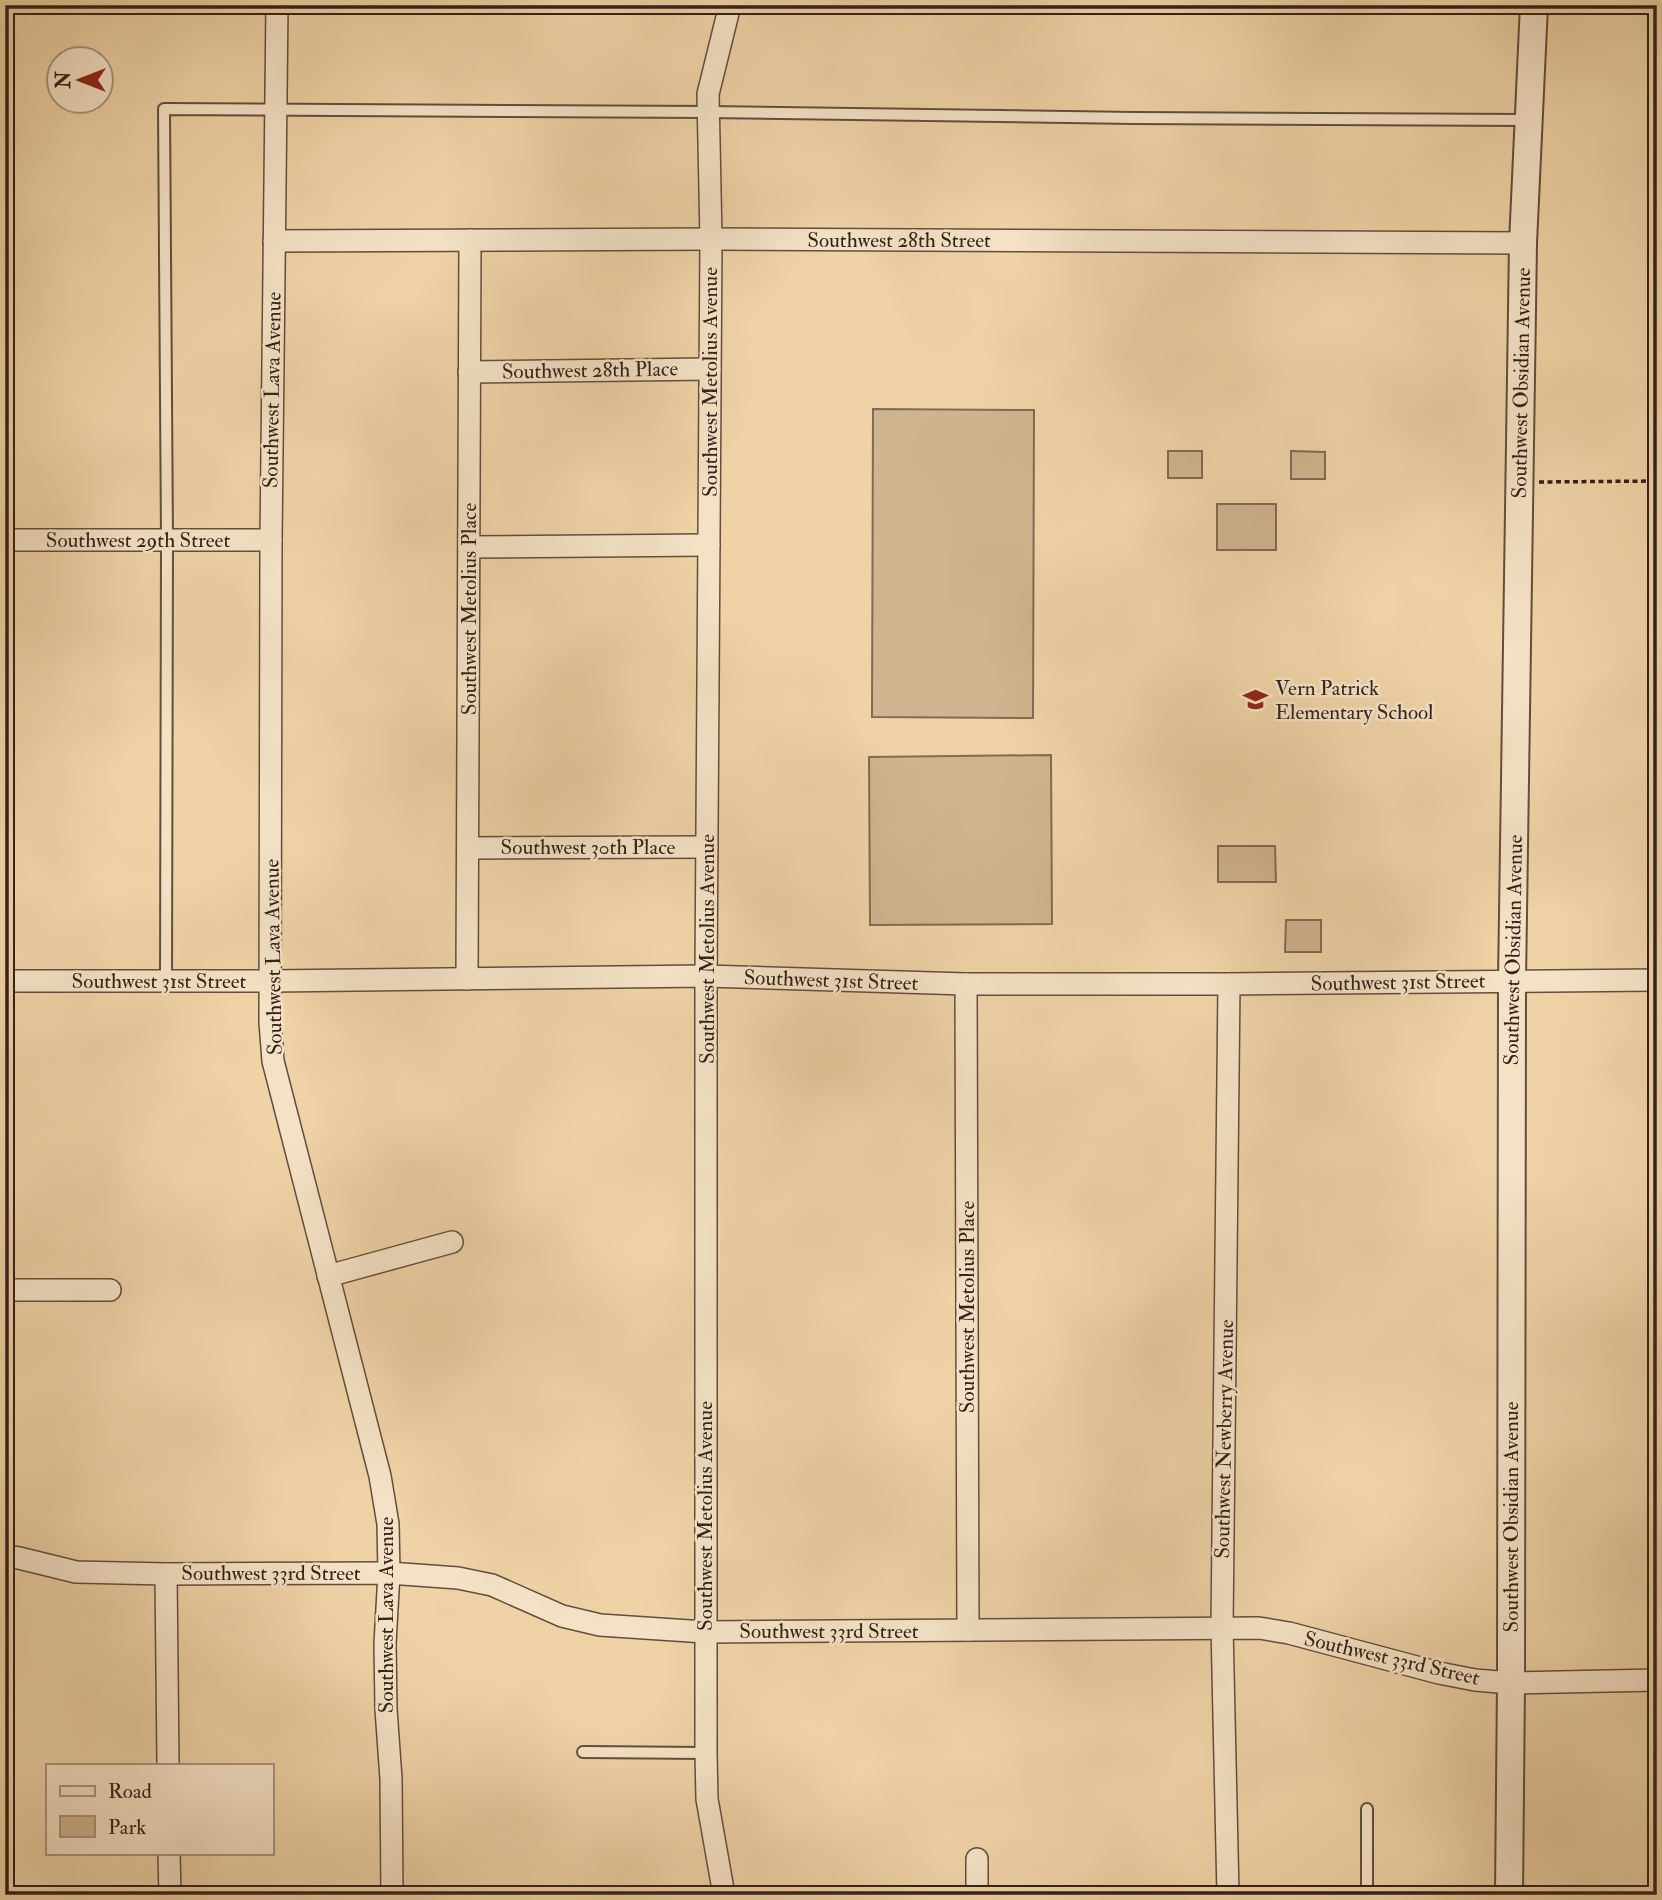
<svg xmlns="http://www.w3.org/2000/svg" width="1662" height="1900" font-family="'IM FELL Double Pica',serif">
	<rect width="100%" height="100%" fill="#efd3a7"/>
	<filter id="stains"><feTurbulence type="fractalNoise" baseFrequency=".00286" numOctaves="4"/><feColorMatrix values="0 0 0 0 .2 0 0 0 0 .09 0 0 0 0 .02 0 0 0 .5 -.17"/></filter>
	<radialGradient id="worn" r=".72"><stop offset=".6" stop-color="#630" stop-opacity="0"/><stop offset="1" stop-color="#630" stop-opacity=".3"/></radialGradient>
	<!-- green -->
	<g fill="#cfb58f" stroke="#816b54" stroke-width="2">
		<path d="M873 409 1034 410 1033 718 872 717Z"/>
		<rect x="1168" y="451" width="34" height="27"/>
		<path d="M1291 451 1325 452V479H1291Z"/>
		<rect x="1217" y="504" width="59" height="46"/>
		<path d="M1051 755 1052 924 870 925 869 757Z"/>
		<path d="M1218 846H1275L1276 882H1218Z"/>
		<path d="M1286 920H1321V952H1285Z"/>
	</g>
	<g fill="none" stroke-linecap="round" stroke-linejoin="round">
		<defs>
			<g id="service">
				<path d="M166 981 167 540 164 109 709 112 1135 118 1529 120"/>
				<path d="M583 1752 706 1753"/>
				<path d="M1367 1809V1895"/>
			</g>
			<g id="minor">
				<path d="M277 5 271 540 270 1022 273 1061 380 1476 388 1524 389 1573 385 1644 386 1709 391 1779 392 1895"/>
				<path d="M274 241 711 239 1523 243"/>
				<path d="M469 372 710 369"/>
				<path d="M5 540H271"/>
				<path d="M469 547 709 545"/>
				<path d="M468 848 707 847"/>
				<path d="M467 979 470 240"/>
				<path d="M5 981H271L706 976 966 984H1229L1657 980"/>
				<path d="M966 984 968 1630"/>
				<path d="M328 1276 452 1242"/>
				<path d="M5 1290H110"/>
				<path d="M5 1556 19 1558 76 1572 166 1574 389 1573 458 1578 492 1585 562 1616 600 1625 705 1632 1259 1628 1289 1633 1439 1673 1475 1680 1511 1683 1657 1680"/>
				<path d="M166 1574 168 1765"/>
				<path d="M169 1853 170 1895"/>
				<path d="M977 1859V1895"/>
				<path d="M724 1895 707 1799 706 1753V976L711 239 708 94 730 5"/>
				<path d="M1228 1895 1222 1627 1229 984"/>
			</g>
			<path id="tertiary" d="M1509 1895 1511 1683 1512 981 1523 243 1534 5"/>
		</defs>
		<!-- service casing -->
		<use href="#service" stroke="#624e3d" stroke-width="14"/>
		<!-- minor casing -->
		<use href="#minor" stroke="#624e3d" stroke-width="24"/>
		<!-- tertiary casing -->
		<use href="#tertiary" stroke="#624e3d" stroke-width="30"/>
		<!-- path -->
		<path stroke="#33211a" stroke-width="3.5" stroke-dasharray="5 3.5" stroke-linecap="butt" d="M1539 482 1657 481"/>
		<!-- service -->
		<use href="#service" stroke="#f5e2c6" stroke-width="10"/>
		<!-- minor -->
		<use href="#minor" stroke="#f5e2c6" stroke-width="21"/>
		<!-- tertiary -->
		<use href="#tertiary" stroke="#f5e2c6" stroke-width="26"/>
	</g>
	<!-- icons -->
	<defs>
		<symbol id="school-bare" viewBox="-9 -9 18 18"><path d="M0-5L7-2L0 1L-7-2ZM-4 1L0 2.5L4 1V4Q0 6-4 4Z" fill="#8f2418" stroke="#f5e2c6" stroke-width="2.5" paint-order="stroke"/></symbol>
	</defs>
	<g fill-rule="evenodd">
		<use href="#school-bare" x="1238" y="682" width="35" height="35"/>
	</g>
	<g text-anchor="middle" stroke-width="5" stroke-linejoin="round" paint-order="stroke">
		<!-- street labels -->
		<g font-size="21" fill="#33211a" stroke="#f5e2c6">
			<text x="899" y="247">Southwest 28th Street</text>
			<text transform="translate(590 370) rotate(-1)" y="7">Southwest 28th Place</text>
			<text transform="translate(710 382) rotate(-90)" y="7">Southwest Metolius Avenue</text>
			<text transform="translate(1521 383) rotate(-89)" y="7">Southwest Obsidian Avenue</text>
			<text transform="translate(272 390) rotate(-89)" y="7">Southwest Lava Avenue</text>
			<text x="138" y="547">Southwest 29th Street</text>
			<text transform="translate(469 609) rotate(-90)" y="7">Southwest Metolius Place</text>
			<text x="588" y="854">Southwest 30th Place</text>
			<text transform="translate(707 949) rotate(-90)" y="7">Southwest Metolius Avenue</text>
			<text transform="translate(1513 950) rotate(-89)" y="7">Southwest Obsidian Avenue</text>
			<text transform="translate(273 957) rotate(-91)" y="7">Southwest Lava Avenue</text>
			<text transform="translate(831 980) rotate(2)" y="7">Southwest 31st Street</text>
			<text x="159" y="988">Southwest 31st Street</text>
			<text transform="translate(1398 982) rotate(-1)" y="7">Southwest 31st Street</text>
			<text transform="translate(967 1307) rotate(-90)" y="7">Southwest Metolius Place</text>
			<text transform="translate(1224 1439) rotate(-89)" y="7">Southwest Newberry Avenue</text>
			<text transform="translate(705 1516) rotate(-90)" y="7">Southwest Metolius Avenue</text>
			<text transform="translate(1511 1517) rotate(-90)" y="7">Southwest Obsidian Avenue</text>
			<text x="271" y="1580">Southwest 33rd Street</text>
			<text transform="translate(386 1615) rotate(-90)" y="7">Southwest Lava Avenue</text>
			<text x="829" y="1638">Southwest 33rd Street</text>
			<text transform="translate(1392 1658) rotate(13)" y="7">Southwest 33rd Street</text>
		</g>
		<!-- poi labels -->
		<g font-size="21" fill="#33211a" stroke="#f5e2c6" text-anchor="start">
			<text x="1275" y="695">Vern Patrick<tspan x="1275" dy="24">Elementary School</tspan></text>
		</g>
	</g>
	<!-- margin -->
	<rect width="1662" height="1900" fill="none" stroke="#efd3a7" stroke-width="28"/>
	<rect x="7" y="7" width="1648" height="1886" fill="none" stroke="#33211a" stroke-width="3.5"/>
	<rect x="14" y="14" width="1634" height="1872" fill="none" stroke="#33211a" stroke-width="2"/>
	<!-- legend -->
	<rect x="46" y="1764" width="228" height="91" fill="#f5e2c6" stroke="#a79581" stroke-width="2"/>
	<rect x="60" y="1786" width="35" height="10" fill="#f5e2c6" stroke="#a79581" stroke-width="2"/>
	<text x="108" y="1798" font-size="21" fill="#33211a">Road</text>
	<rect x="60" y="1816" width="35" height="21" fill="#cfb58f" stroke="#a79581" stroke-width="2"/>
	<text x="108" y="1834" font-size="21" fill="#33211a">Park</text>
	<!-- north arrow -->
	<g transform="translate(80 80) rotate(270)"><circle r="33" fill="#f5e2c6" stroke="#a79581" stroke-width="2"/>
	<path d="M0-5L12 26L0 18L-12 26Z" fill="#8f2418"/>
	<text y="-10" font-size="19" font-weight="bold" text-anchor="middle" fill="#33211a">N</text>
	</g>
	<rect width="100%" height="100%" filter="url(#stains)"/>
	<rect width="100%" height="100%" fill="url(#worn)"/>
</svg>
